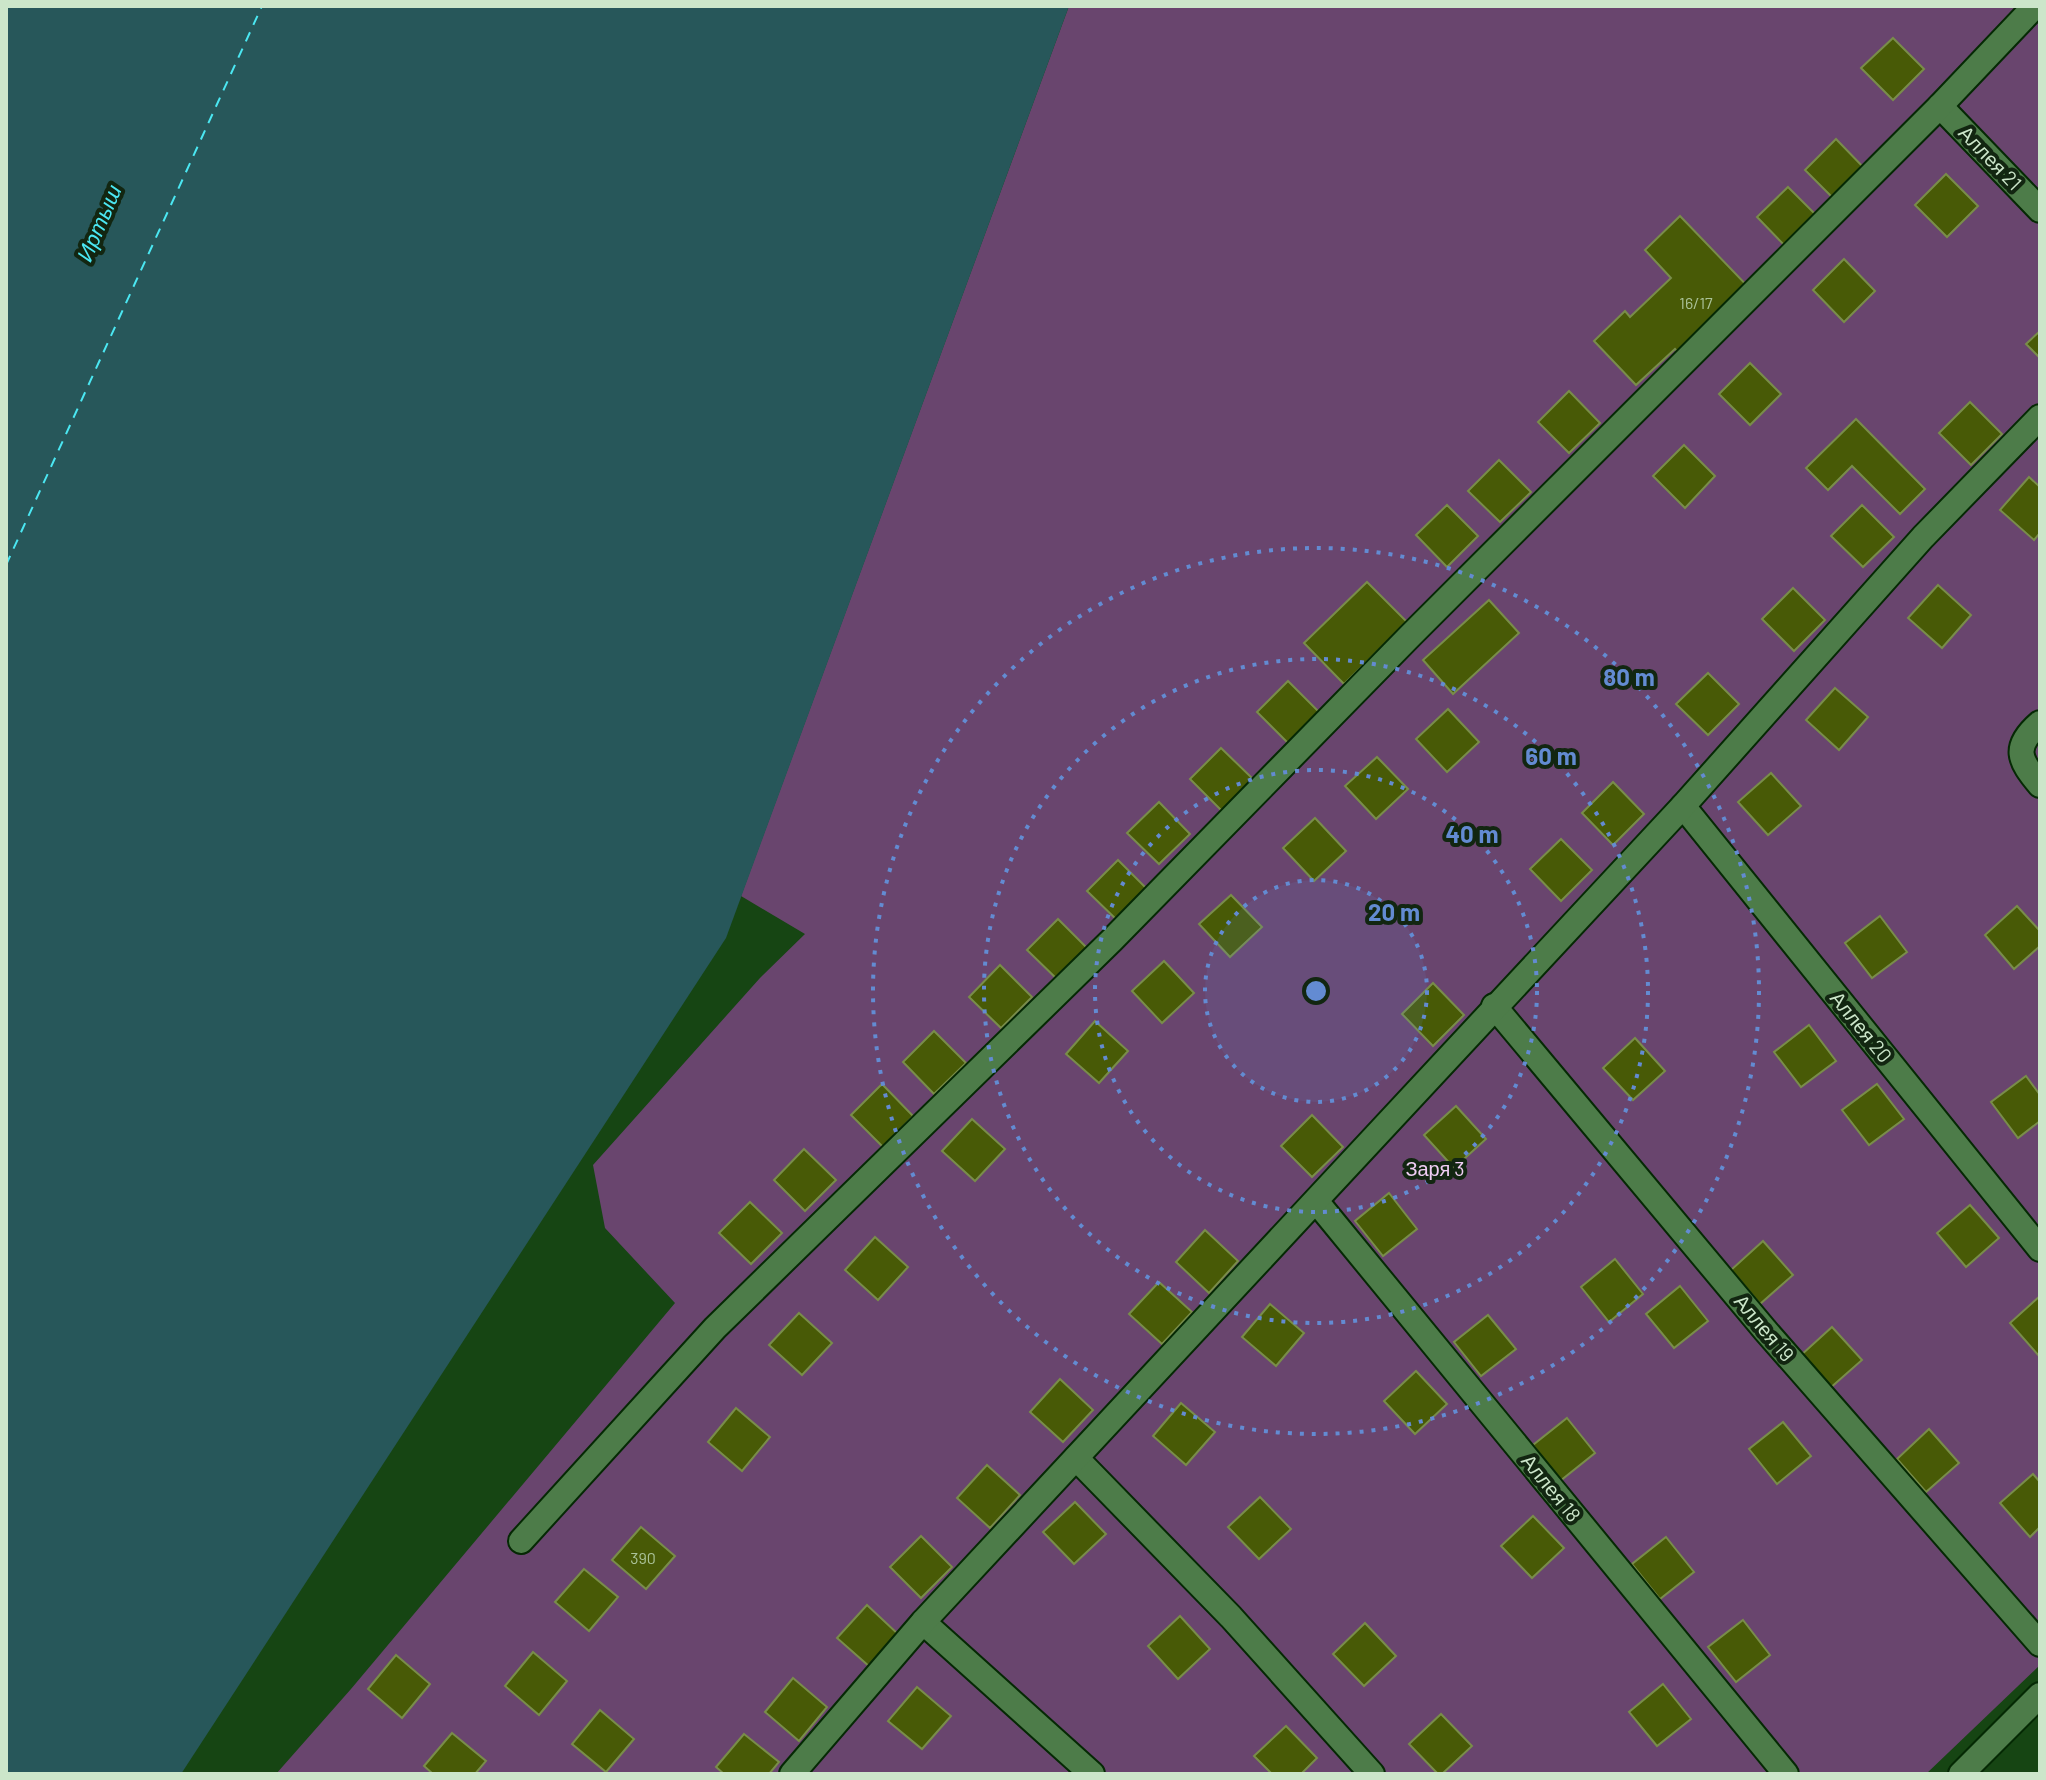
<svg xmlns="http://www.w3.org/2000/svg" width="2046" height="1780" font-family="Barlow,sans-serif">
	<rect width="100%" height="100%" fill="#164513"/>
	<!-- green -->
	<path fill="#69456e" d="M1069 6H2040V1665L1926 1774H276L351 1689 675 1303 605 1228 593 1165 760 978 805 934 741 896Z"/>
	<!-- water -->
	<path fill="#27575a" d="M6 6H1069L726 938 181 1774H6Z"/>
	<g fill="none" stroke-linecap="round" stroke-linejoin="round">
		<!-- ferry -->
		<path stroke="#4be7f2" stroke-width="2" stroke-dasharray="10 8" stroke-linecap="butt" d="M6 565 262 6"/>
	</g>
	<!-- building -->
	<g fill="#485a06" stroke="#798d4a" stroke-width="2">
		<path d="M1893 38 1924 69 1893 100 1861 68Z"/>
		<path d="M1836 139 1867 171 1836 201 1805 170Z"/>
		<path d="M1946 174 1978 206 1947 237 1915 205Z"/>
		<path d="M1788 187 1819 218 1788 249 1757 217Z"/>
		<path d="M1680 216 1756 295 1686 361 1675 349 1636 385 1594 341 1625 311 1630 317 1671 278 1645 250Z"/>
		<path d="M1844 259 1875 291 1844 322 1813 290Z"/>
		<path d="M2040 331V358L2026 344Z"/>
		<path d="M1750 363 1781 394 1750 425 1719 394Z"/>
		<path d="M1569 391 1600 423 1569 453 1538 422Z"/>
		<path d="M1970 402 2002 434 1971 465 1939 433Z"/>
		<path d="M1856 419 1925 489 1900 514 1852 466 1828 490 1806 468Z"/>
		<path d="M1684 445 1715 476 1685 508 1653 476Z"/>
		<path d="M1499 460 1531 492 1500 522 1468 491Z"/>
		<path d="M2029 477 2040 487V533L2034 540 2000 510Z"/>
		<path d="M1447 505 1478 536 1447 567 1416 535Z"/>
		<path d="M1862 505 1894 537 1863 567 1831 536Z"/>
		<path d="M1367 582 1407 622 1344 684 1304 643Z"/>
		<path d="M1938 585 1971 615 1942 648 1908 618Z"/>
		<path d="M1793 588 1825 620 1794 651 1762 619Z"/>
		<path d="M1489 600 1519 633 1453 694 1423 660Z"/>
		<path d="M1708 673 1739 704 1708 735 1676 704Z"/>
		<path d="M1288 681 1319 712 1289 744 1257 712Z"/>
		<path d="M1835 688 1868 717 1839 750 1806 720Z"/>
		<path d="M1448 709 1479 742 1447 772 1416 739Z"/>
		<path d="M1221 748 1253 779 1222 811 1190 779Z"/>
		<path d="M1377 757 1408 789 1376 819 1345 786Z"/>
		<path d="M1771 773 1801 806 1768 835 1738 802Z"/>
		<path d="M1613 782 1644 814 1613 845 1582 813Z"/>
		<path d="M1159 802 1190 834 1159 864 1127 833Z"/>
		<path d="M1315 818 1346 851 1314 881 1283 848Z"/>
		<path d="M1561 839 1592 870 1561 901 1530 869Z"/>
		<path d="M1118 860 1150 892 1119 922 1087 891Z"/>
		<path d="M1231 895 1262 927 1230 957 1199 924Z"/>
		<path d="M2017 906 2040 931V946L2014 969 1985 935Z"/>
		<path d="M1880 916 1907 952 1872 978 1845 943Z"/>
		<path d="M1058 919 1090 951 1059 981 1027 950Z"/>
		<path d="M1164 961 1194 993 1162 1023 1132 991Z"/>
		<path d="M1000 965 1032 997 1001 1028 969 997Z"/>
		<path d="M1433 983 1464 1015 1433 1046 1402 1014Z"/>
		<path d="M1095 1021 1128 1051 1099 1083 1066 1054Z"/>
		<path d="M1809 1025 1836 1061 1801 1087 1774 1052Z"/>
		<path d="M934 1031 966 1063 934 1094 903 1062Z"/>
		<path d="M1635 1038 1665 1071 1633 1100 1603 1068Z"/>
		<path d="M2026 1076 2040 1095V1121L2018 1138 1991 1102Z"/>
		<path d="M882 1084 913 1116 883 1147 851 1115Z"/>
		<path d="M1877 1084 1904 1119 1869 1145 1842 1110Z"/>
		<path d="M1456 1106 1486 1139 1454 1168 1424 1135Z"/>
		<path d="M1312 1115 1343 1147 1312 1177 1281 1146Z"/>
		<path d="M972 1119 1005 1149 975 1181 942 1151Z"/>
		<path d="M804 1149 836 1180 805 1211 774 1180Z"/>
		<path d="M1389 1193 1417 1229 1383 1256 1355 1221Z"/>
		<path d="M750 1202 782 1233 751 1264 719 1233Z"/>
		<path d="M1970 1205 1999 1238 1966 1267 1937 1233Z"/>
		<path d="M1205 1230 1238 1261 1209 1293 1176 1262Z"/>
		<path d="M875 1237 908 1267 878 1300 845 1270Z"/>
		<path d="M1763 1241 1793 1275 1760 1304 1731 1270Z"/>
		<path d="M1615 1259 1643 1294 1609 1322 1581 1287Z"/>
		<path d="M1159 1282 1192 1312 1162 1344 1129 1314Z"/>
		<path d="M1680 1286 1708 1321 1674 1348 1646 1314Z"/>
		<path d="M2040 1296V1356H2039L2010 1323Z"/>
		<path d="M1270 1304 1304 1333 1276 1366 1242 1337Z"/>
		<path d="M799 1313 832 1343 802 1375 769 1345Z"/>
		<path d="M1488 1315 1516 1349 1481 1376 1454 1342Z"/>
		<path d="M1832 1327 1862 1360 1829 1389 1800 1356Z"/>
		<path d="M1416 1371 1447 1404 1415 1434 1384 1401Z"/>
		<path d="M1060 1379 1093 1410 1063 1442 1030 1412Z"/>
		<path d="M1181 1403 1215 1432 1186 1465 1153 1436Z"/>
		<path d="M736 1408 770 1437 742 1471 708 1442Z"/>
		<path d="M1567 1418 1595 1453 1560 1481 1533 1445Z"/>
		<path d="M1783 1422 1811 1456 1777 1484 1749 1449Z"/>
		<path d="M1929 1429 1959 1463 1926 1492 1897 1459Z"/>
		<path d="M987 1465 1020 1495 990 1528 957 1498Z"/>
		<path d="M2033 1474 2040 1482V1527L2030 1537 2000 1503Z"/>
		<path d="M1260 1497 1291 1529 1259 1559 1228 1527Z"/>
		<path d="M1075 1502 1106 1534 1074 1564 1043 1532Z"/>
		<path d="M1533 1516 1564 1548 1532 1578 1501 1546Z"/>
		<path d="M641 1527 675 1556 646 1589 612 1560Z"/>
		<path d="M921 1536 952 1567 921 1598 890 1567Z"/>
		<path d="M1666 1537 1694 1572 1660 1599 1632 1564Z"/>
		<path d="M584 1569 618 1597 589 1631 555 1602Z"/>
		<path d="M867 1605 899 1635 870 1667 837 1638Z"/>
		<path d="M1180 1616 1210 1649 1178 1679 1148 1646Z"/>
		<path d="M1743 1620 1770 1655 1736 1682 1708 1647Z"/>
		<path d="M1365 1623 1396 1656 1364 1686 1333 1654Z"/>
		<path d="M533 1652 567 1681 539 1715 505 1686Z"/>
		<path d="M396 1655 430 1684 402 1718 368 1689Z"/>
		<path d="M793 1678 827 1707 799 1741 765 1712Z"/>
		<path d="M1663 1684 1691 1719 1657 1746 1629 1712Z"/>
		<path d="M917 1687 951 1716 922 1749 888 1721Z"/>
		<path d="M600 1710 634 1739 606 1772 572 1744Z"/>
		<path d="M1441 1714 1472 1746 1442 1774H1438L1409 1744Z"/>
		<path d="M1286 1726 1317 1758 1301 1774H1272L1254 1756Z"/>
		<path d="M452 1733 486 1761 475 1774H433L424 1766Z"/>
		<path d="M744 1734 779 1762 769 1774H724L716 1767Z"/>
	</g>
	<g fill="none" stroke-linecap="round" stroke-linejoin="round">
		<defs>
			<g id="minor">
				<path d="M1940 106 2040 210"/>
				<path d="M2040 723C2012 747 2019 760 2040 785"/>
				<path d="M1683 806 2040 1249"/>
				<path d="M1494 1006 1765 1330 2040 1644"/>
				<path d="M1316 1201 1786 1774"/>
				<path d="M1076 1458 1231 1617 1372 1774"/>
				<path d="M521 1541 715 1328 1112 940 1409 637 1940 106 2035 6"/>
				<path d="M923 1622 1092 1774"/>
				<path d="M792 1774 923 1622 1683 806 1923 537 2040 417"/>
				<path d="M1961 1774 2040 1695"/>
			</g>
		</defs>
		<!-- minor casing -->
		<use href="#minor" stroke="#052904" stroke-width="28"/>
		<!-- minor -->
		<use href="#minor" stroke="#4d7c49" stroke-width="24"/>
	</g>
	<!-- distance rings -->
	<circle cx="1316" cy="991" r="111" fill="#638bd2" fill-opacity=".12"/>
	<g fill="none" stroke="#638bd2" stroke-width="4" stroke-dasharray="4 8">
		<circle cx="1316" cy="991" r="111"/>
		<circle cx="1316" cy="991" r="221"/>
		<circle cx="1316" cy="991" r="332"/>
		<circle cx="1316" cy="991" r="443"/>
	</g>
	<g text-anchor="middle" stroke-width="8" stroke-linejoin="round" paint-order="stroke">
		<!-- number labels -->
		<g font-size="16" fill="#abc399">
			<text x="1696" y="309">16/17</text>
			<text x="643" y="1564">390</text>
		</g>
		<!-- street labels -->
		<g font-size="20" fill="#cce6ca" stroke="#122611">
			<text transform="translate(1990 158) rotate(46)" y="7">Аллея 21</text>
			<text transform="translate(1861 1027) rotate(51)" y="7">Аллея 20</text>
			<text transform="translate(1764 1328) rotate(50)" y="7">Аллея 19</text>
			<text transform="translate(1551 1488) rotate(51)" y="7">Аллея 18</text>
		</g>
		<!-- park labels -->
		<g font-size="20" fill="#f0cdf4" stroke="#122611">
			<text x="1435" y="1176">Заря 3</text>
		</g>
		<!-- water labels -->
		<g font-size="22" font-style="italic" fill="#4be7f2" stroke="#122611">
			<text transform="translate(99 223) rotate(-67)" y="8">Иртыш</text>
		</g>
	</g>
	<circle cx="1316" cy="991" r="12" fill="#638bd2" stroke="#122611" stroke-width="4"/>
	<g font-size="24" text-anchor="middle" font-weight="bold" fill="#638bd2" stroke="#122611" stroke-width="8" stroke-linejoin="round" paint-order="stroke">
		<text x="1629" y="686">80 m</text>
		<text x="1551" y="765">60 m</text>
		<text x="1472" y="843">40 m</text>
		<text x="1394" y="921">20 m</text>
	</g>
	<!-- border -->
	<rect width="2046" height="1780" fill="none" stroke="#cce6ca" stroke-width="16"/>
</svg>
